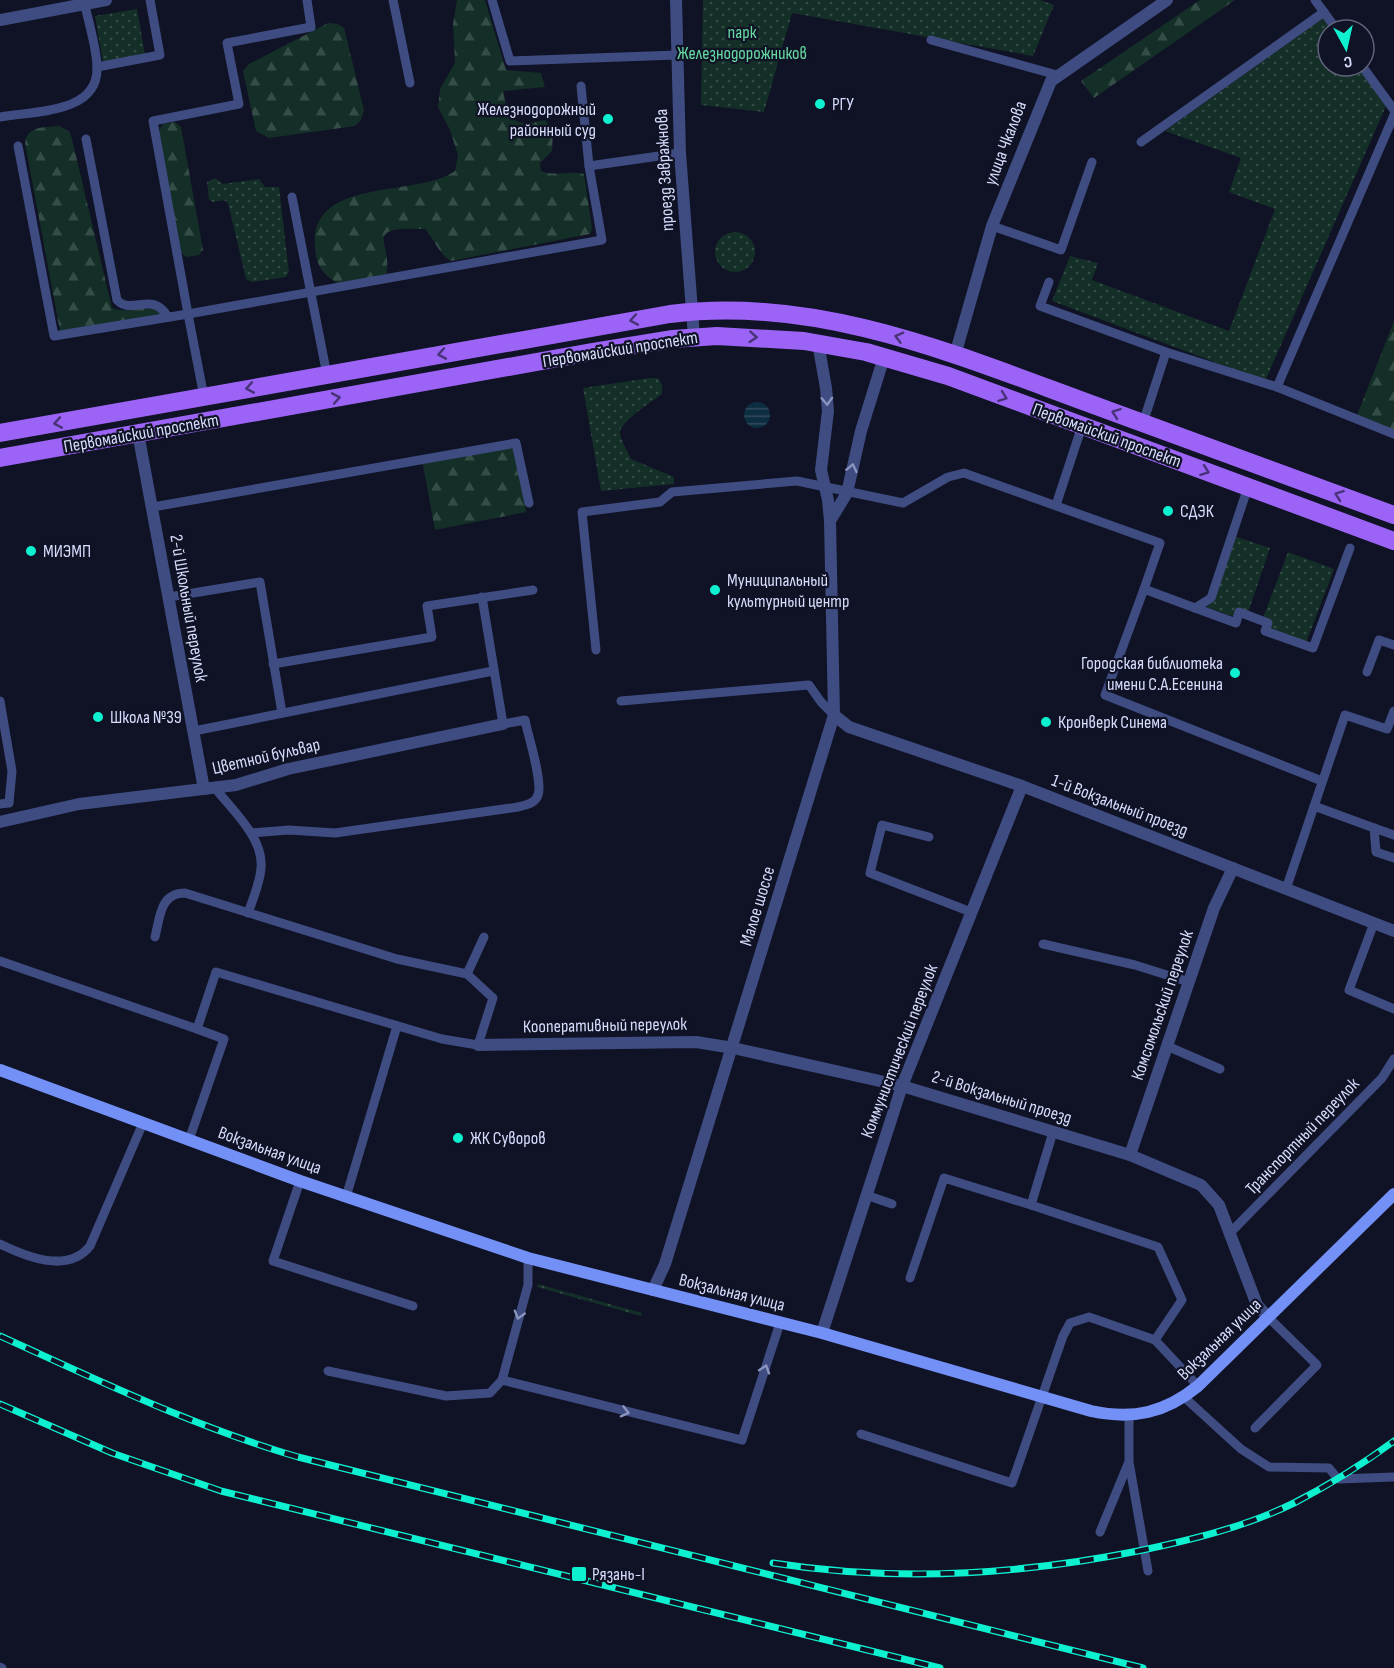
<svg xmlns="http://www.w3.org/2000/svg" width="1394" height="1668" font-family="'Sofia Sans Condensed',sans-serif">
	<defs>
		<pattern id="grass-dots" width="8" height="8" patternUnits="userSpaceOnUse" patternTransform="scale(1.5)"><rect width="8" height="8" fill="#142f27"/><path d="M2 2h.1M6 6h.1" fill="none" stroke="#354d47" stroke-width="1.8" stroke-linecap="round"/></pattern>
		<pattern id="forest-firs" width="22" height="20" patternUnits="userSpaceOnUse" patternTransform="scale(1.5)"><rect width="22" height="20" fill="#142f27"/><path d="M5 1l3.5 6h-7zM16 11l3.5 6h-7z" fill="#354d47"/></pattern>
		<pattern id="water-rules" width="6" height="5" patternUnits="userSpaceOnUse" patternTransform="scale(1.5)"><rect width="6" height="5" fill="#0d2d41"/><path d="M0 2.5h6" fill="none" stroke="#304b5d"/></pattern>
	</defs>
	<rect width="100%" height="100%" fill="#101225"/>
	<!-- grass -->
	<g fill="url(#grass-dots)">
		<path d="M703 0H1040L1054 5 1033 56 792 13 764 112 701 105Z"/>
		<path d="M137 9 145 55 103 62 95 16Z"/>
		<path d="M1323 18 1331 30H1328V66H1357L1386 106 1265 381 1052 301 1070 256 1098 263 1092 280 1229 331 1275 209 1229 192 1241 158 1165 131Z"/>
		<path d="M215 178 223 184 259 179 265 187H279L289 272 286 277 252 282 246 279 228 203 224 200 213 202 209 200 207 182Z"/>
		<circle cx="735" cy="252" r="20"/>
		<path d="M650 378H658L662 385V394C653 401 619 422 620 433 621 441 628 452 631 459L674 477V484L601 491 583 388Z"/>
		<path d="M1231 535 1270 548 1248 613 1235 617 1206 607Z"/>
		<path d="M1288 552 1334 569 1306 643 1270 629 1272 622 1263 618Z"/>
		<path d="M538 1284 642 1313 641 1316 537 1287Z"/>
	</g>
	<!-- forest -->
	<g fill="url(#forest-firs)">
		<path d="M457 0H485L506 70 541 73 545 87 503 91C509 121 512 128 545 120L553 131 552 151 540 163 541 171C555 177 570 170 584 174L592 228 590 234 451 261C439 254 434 239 425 229 359 226 394 243 386 275L339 284C323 275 316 266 315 247 309 176 417 198 455 171L458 155 450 130 438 107 440 89 455 63 453 24Z"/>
		<path d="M1200 0H1235L1094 98 1081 81Z"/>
		<path d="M328 23 338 24 344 28 364 110 361 120 355 126 269 138 256 131 243 71 249 64Z"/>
		<path d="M175 122 181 127 203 250 199 255 187 257 181 253 159 130 163 124Z"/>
		<path d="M59 126 69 131 72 139 112 308C127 314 144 305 159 310L161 315 60 331 25 143C28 125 43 128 59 126Z"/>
		<path d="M1394 321V431L1356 418Z"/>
		<path d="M516 443 526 512 435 530 422 460Z"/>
	</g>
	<!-- water -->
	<circle fill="url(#water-rules)" cx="757" cy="415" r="13"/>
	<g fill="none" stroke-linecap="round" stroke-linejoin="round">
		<!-- service -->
		<g stroke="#3e4c81" stroke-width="9">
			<path d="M307 0 311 27 227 43 239 104 153 121 188 314 602 240 589 166 581 86"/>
			<path d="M393 0 410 83"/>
			<path d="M492 0 510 61 677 55"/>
			<path d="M1315 0 1337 30"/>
			<path d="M931 40 1057 75"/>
			<path d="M1362 66 1394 110"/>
			<path d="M97 67 160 55 150 0"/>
			<path d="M0 117C33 111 97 114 97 69 97 48 89 25 85 5"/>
			<path d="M86 139 117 300C132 316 152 290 168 317"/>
			<path d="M1141 142 1324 12"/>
			<path d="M18 146 54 336 188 314 204 397"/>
			<path d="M589 166 680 153"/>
			<path d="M292 197 327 375"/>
			<path d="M992 226 1061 250 1092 162"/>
			<path d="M1049 282 1040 306 1166 352 1277 387 1394 434"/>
			<path d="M1277 387 1394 115"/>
			<path d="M1143 423 1166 352"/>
			<path d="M1248 487 1211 598 1195 608 1144 589 1105 695 1322 781"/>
			<path d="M1056 505 1082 426"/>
			<path d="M153 507 516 443 529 503"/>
			<path d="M169 597 260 582 282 713"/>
			<path d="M1195 608 1236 623 1239 612 1268 623 1265 631 1313 648 1350 548"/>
			<path d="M596 650 582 512 660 502 672 492 797 481 903 503 948 477 964 473 1160 543 1144 589"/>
			<path d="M273 664 432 637 427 606 533 590"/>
			<path d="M1367 672 1379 640 1394 645"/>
			<path d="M0 701 12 771 9 803 0 804"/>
			<path d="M621 701 809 685 821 702 834 715"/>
			<path d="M194 731 493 671"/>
			<path d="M215 788C232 810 264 838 261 868 260 883 253 899 248 913"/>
			<path d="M1314 806 1374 828 1376 852 1394 858"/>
			<path d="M1374 828 1394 835"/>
			<path d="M251 833 289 830 335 833 518 807C525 805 535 804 538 795 543 781 528 736 525 720L503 724 482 597"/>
			<path d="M929 837 882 825 870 873 971 912"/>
			<path d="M1286 889 1345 715 1387 729 1394 711"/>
			<path d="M1374 923 1349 990 1394 1009"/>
			<path d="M155 937C160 917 160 893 185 893L397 959 467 974 493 998 478 1045 442 1039 216 972 197 1029 224 1039 189 1140"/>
			<path d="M1043 944 1135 965 1189 982"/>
			<path d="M0 961 197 1029"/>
			<path d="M467 974 484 937"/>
			<path d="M1167 1046 1220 1069"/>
			<path d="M1053 1132 1031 1205 1158 1247 1182 1300 1155 1340"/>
			<path d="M300 1181 273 1261 413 1306"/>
			<path d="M866 1195 892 1204"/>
			<path d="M346 1197 397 1026"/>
			<path d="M1230 1233 1382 1078 1394 1059"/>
			<path d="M0 1244C27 1257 68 1274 90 1246L143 1123"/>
			<path d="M528 1258V1285L502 1380 742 1440 780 1323"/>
			<path d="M910 1278 944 1178 1031 1205"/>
			<path d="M328 1371 446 1396 490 1393 502 1380"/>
			<path d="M1184 1397 1241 1449 1269 1467 1329 1468 1338 1479 1394 1477"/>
			<path d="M1129 1416V1462L1148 1571"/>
			<path d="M1255 1428 1317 1365 1268 1317"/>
			<path d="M861 1434 1012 1483 1063 1336 1070 1323 1089 1317 1155 1340 1198 1386"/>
			<path d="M1100 1532 1128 1464"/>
			<path d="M0 1667 2 1668"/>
		</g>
		<!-- pedestrian -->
		<path stroke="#3e4c81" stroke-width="12" d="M653 1290 665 1264 834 715"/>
		<!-- minor -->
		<g stroke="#3e4c81" stroke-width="12">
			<path d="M0 20 106 0"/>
			<path d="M818 343 826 388 828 411 821 470 828 500 830 521 834 715 849 727 1022 786 1394 931"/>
			<path d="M138 433 204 789"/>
			<path d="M830 521 847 493 861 431 884 357"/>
			<path d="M0 822 79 804 236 785 288 769 503 724"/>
			<path d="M478 1045 696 1042 733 1048 902 1086 1130 1155 1201 1185 1219 1205 1257 1305 1268 1317"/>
			<path d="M1130 1155 1214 908 1233 868"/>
			<path d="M822 1333 902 1086 1022 786"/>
		</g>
		<!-- tertiary -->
		<g stroke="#3e4c81" stroke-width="12">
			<path d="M676 0 680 153 694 337"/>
			<path d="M955 355 992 226 1051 81 1167 0"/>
		</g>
		<!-- secondary -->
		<path stroke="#7390f7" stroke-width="12" d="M0 1070 300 1181 528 1258 822 1333 1091 1411C1133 1420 1165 1413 1198 1386L1394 1194"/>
		<!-- primary -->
		<g stroke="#9c64f6" stroke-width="18">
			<path d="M0 433 670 314C817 295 957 355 1091 404 1192 441 1293 478 1394 515"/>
			<path d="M0 458 592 352 673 339 717 336 804 341 866 352 948 376 1394 541"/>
		</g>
		<defs>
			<g id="rail">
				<path d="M0 1336C100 1381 192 1426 298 1457L1143 1668"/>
				<path d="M0 1404 112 1453 221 1491 940 1668"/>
				<path d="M773 1563C895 1582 1018 1575 1138 1551 1191 1540 1245 1527 1294 1503 1329 1485 1363 1464 1394 1441"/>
			</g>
		</defs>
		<!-- rail casing -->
		<use href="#rail" stroke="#0ef1d0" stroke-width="7"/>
		<!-- rail -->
		<use href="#rail" stroke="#101225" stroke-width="4.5" stroke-dasharray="14" stroke-linecap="butt"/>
	</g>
	<!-- one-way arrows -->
	<defs><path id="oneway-chevron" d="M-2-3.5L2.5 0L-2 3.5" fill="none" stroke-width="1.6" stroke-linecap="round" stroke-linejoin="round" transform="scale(1.5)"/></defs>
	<g stroke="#483379">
		<use href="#oneway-chevron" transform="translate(634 320) rotate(170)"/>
		<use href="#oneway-chevron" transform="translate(753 337) rotate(4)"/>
		<use href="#oneway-chevron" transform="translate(899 337) rotate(-165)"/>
		<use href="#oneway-chevron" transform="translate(442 354) rotate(170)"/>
		<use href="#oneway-chevron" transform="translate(250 388) rotate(170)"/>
		<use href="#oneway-chevron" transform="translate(1003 397) rotate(20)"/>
		<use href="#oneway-chevron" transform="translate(336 398) rotate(-10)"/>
		<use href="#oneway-chevron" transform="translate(1116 413) rotate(-160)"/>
		<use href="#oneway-chevron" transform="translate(58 423) rotate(170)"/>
		<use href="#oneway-chevron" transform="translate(1205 471) rotate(20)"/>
		<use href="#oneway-chevron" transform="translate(1339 495) rotate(-160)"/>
	</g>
	<g stroke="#8a94bf">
		<use href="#oneway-chevron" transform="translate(827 401) rotate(87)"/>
		<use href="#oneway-chevron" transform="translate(852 468) rotate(-78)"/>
		<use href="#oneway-chevron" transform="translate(519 1315) rotate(106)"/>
		<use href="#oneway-chevron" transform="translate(765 1369) rotate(-72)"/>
		<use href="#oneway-chevron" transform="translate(625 1412) rotate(14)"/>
	</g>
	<!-- markers -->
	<g fill="#0ef1d0" stroke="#101225" stroke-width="2">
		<circle cx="820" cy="104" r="6"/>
		<circle cx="608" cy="119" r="6"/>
		<circle cx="1168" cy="511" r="6"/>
		<circle cx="31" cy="551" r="6"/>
		<circle cx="715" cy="590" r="6"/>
		<circle cx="1235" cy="673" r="6"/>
		<circle cx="98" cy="717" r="6"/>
		<circle cx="1046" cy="722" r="6"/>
		<circle cx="458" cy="1138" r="6"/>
		<rect x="571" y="1566" width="16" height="16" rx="3"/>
	</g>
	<g text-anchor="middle" stroke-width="4.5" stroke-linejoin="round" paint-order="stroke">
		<!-- park labels -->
		<g font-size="18" fill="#66d9a0" stroke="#101225">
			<text x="742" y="38">парк<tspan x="742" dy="21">Железнодорожников</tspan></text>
		</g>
		<!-- poi labels -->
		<g font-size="18" fill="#d7dcfd" stroke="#101225" text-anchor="start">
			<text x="832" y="110">РГУ</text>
			<text x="596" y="115" text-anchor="end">Железнодорожный<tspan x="596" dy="21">районный суд</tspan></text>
			<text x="1180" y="517">СДЭК</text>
			<text x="43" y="557">МИЭМП</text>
			<text x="727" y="586">Муниципальный<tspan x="727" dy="21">культурный центр</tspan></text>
			<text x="1223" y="669" text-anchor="end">Городская библиотека<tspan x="1223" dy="21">имени С.А.Есенина</tspan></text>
			<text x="110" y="723">Школа №39</text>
			<text x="1058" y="728">Кронверк Синема</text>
			<text x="470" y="1144">ЖК Суворов</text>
			<text x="592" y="1580">Рязань-I</text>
		</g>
		<!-- street labels -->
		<g font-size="18" fill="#d7dcfd" stroke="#101225">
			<text transform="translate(1005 143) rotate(-69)" y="6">улица Чкалова</text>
			<text transform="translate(664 170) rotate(-93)" y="6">проезд Завражнова</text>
			<text transform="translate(620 349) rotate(-9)" y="6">Первомайский проспект</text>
			<text transform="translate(141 433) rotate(-10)" y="6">Первомайский проспект</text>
			<text transform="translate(1107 435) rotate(20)" y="6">Первомайский проспект</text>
			<text transform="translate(189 608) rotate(80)" y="6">2-й Школьный переулок</text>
			<text transform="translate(266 756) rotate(-13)" y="6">Цветной бульвар</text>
			<text transform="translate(1120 805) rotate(21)" y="6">1-й Вокзальный проезд</text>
			<text transform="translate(757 906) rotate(-73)" y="6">Малое шоссе</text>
			<text transform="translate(1162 1005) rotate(-71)" y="6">Комсомольский переулок</text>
			<text transform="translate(605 1025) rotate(-1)" y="6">Кооперативный переулок</text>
			<text transform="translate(899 1051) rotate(-69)" y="6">Коммунистический переулок</text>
			<text transform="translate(1002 1097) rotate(17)" y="6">2-й Вокзальный проезд</text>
			<text transform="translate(1302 1136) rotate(-46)" y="6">Транспортный переулок</text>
			<text transform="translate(270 1150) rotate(20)" y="6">Вокзальная улица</text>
			<text transform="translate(732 1292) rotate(14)" y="6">Вокзальная улица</text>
			<text transform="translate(1219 1339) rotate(-44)" y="6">Вокзальная улица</text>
		</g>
	</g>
	<!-- north arrow -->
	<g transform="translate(1346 48) rotate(172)"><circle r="28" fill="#101225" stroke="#60637b" stroke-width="1.5"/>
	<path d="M0-4.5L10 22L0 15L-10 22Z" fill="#0ef1d0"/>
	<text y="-9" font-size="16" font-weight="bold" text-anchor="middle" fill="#d7dcfd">С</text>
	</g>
</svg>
